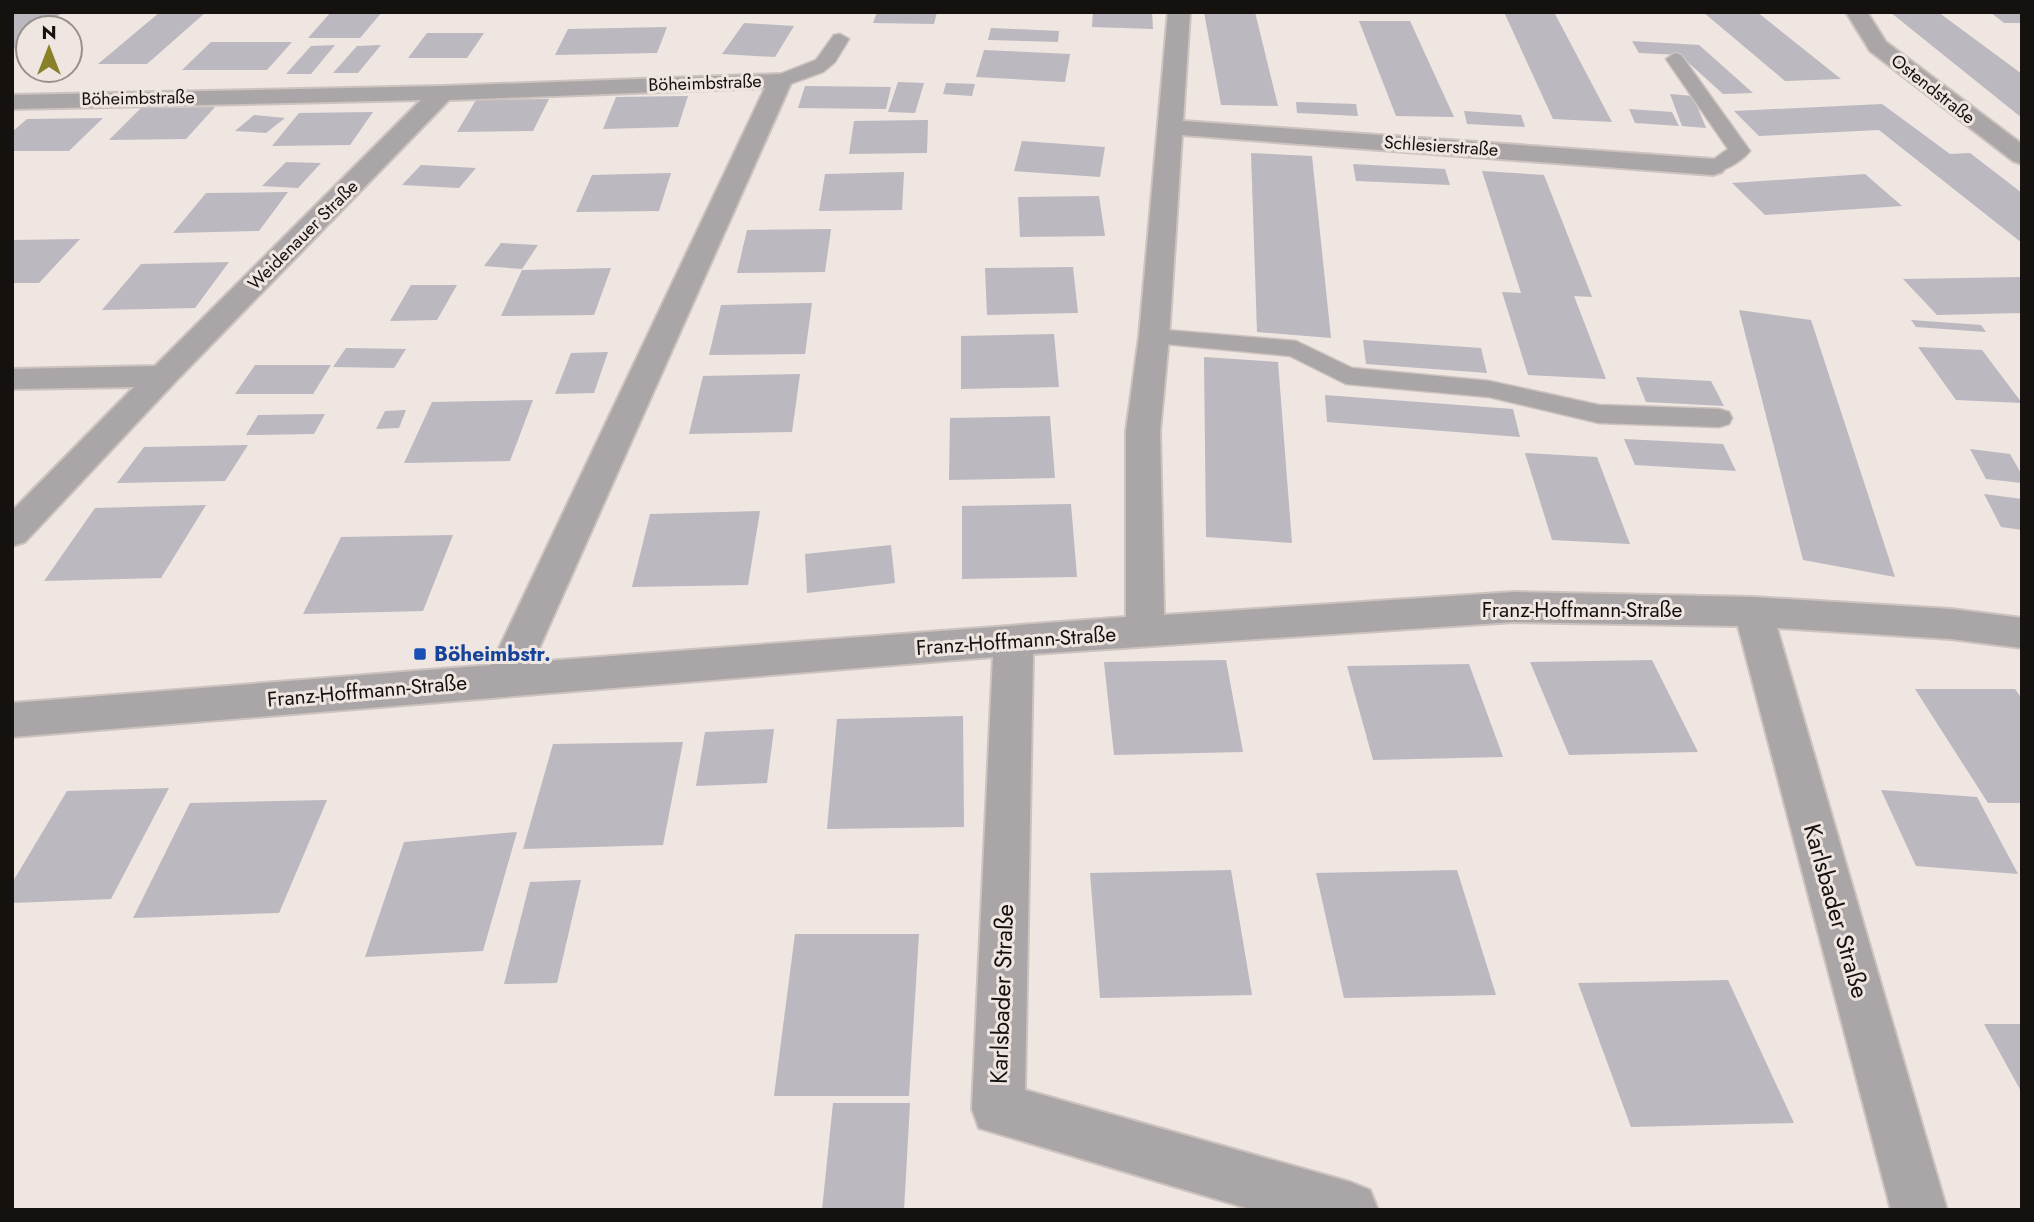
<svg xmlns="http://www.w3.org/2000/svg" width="2034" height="1222" font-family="Jost,sans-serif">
	<rect width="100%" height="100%" fill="#efe5e1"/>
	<!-- building -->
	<g fill="#bbb8c0">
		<path d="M17 12H63L42 28H28V38L12 50V16Z"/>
		<path d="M160 12H206L147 64H98Z"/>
		<path d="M331 12H382L360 38H308Z"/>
		<path d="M877 12H937L934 24 873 23Z"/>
		<path d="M1093 12H1152L1153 29 1092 27Z"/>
		<path d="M1204 12H1255L1278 106 1221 105Z"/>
		<path d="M1504 12H1554L1612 122 1553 119Z"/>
		<path d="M1703 12H1757L1841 79 1785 81Z"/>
		<path d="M1890 12H1938L2022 74V118Z"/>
		<path d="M1990 12H2022V23H2004Z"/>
		<path d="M1359 21H1410L1454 117 1396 116Z"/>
		<path d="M744 23 794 26 775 57 722 54Z"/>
		<path d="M667 27 657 53 555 55 568 29Z"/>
		<path d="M991 28 1059 31 1058 42 988 40Z"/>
		<path d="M427 33H484L467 58H408Z"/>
		<path d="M1632 41 1699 45 1753 93 1723 94 1680 55 1639 53Z"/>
		<path d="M211 42H292L267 70H182Z"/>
		<path d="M335 45 311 74H286L311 46Z"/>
		<path d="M381 45 358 73H333L357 46Z"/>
		<path d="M984 50 1070 54 1065 82 976 77Z"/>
		<path d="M898 82 924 83 915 113 888 112Z"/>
		<path d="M946 83 975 84 972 96 943 94Z"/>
		<path d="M805 86 891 87 886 109 798 108Z"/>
		<path d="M1670 94 1693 96 1706 128 1682 126Z"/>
		<path d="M688 96 678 127 603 129 616 97Z"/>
		<path d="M549 99 533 131 457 132 476 100Z"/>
		<path d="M1296 102 1356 104 1358 116 1297 113Z"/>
		<path d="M1882 104 1950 154 1970 153 2022 193V243L1879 130 1759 136 1734 111Z"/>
		<path d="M215 107 186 139 109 140 141 108Z"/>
		<path d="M1629 109 1672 112 1679 126 1635 123Z"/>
		<path d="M1464 111 1521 115 1525 127 1467 124Z"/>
		<path d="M373 112 350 145 272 146 299 113Z"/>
		<path d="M254 115 285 118 266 133 235 131Z"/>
		<path d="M103 118 69 151H12V132L27 119Z"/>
		<path d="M928 120 927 153 849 154 854 121Z"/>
		<path d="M1022 141 1105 147 1100 177 1014 171Z"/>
		<path d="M1251 153 1312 156 1331 338 1257 332Z"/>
		<path d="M286 162 321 163 298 188 262 186Z"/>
		<path d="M1353 164 1445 169 1450 185 1356 181Z"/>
		<path d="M421 165 476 168 459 188 402 185Z"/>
		<path d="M1482 171 1544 175 1592 297 1574 296 1606 379 1528 375 1502 292 1521 293Z"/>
		<path d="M904 172 902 210 819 211 825 174Z"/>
		<path d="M671 173 659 211 576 212 592 175Z"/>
		<path d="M1865 174 1902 206 1765 215 1732 183Z"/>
		<path d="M288 192 259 231 173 233 206 193Z"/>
		<path d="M1099 196 1105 236 1020 237 1018 197Z"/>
		<path d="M831 229 825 272 737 273 747 230Z"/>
		<path d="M80 239 39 283H12V240Z"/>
		<path d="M501 243 538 245 522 269 484 266Z"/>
		<path d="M229 262 195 308 102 310 141 264Z"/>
		<path d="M1073 267 1078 313 987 315 985 268Z"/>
		<path d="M611 268 594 315 501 316 522 270Z"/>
		<path d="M2022 277V313L1937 315 1903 279Z"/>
		<path d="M411 285H457L437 320 390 321Z"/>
		<path d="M812 303 805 354 709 355 721 305Z"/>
		<path d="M1739 310 1811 320 1895 577 1803 560Z"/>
		<path d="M1911 320 1981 325 1986 332 1916 327Z"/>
		<path d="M1054 334 1059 387 961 389V336Z"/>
		<path d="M1363 340 1481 348 1487 373 1366 364Z"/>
		<path d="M1918 347 1982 350 2022 403 1956 400Z"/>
		<path d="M346 348 406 349 394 368 333 367Z"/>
		<path d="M608 352 594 393 555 394 571 353Z"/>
		<path d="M1204 357 1278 362 1292 543 1206 537Z"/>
		<path d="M255 365H331L313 394H235Z"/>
		<path d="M800 374 792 432 689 434 703 376Z"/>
		<path d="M1636 377 1711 381 1724 406 1646 402Z"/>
		<path d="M1325 395 1513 409 1520 437 1327 422Z"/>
		<path d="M533 400 510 461 404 463 432 402Z"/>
		<path d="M406 410 399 428 376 429 385 411Z"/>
		<path d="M325 414 314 434 246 435 258 415Z"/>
		<path d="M1050 416 1055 478 949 480 950 418Z"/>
		<path d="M1624 439 1723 444 1736 471 1635 465Z"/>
		<path d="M248 445 225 481 117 483 144 447Z"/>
		<path d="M1970 449 2010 454 2022 475V483L1986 479Z"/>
		<path d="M1525 453 1597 457 1630 544 1552 540Z"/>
		<path d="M1984 494 2022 499V530L2001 527Z"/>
		<path d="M1071 504 1077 577 962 579V506Z"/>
		<path d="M206 505 161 578 44 581 95 508Z"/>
		<path d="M760 511 748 585 632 587 650 514Z"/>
		<path d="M453 535 423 611 303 614 341 537Z"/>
		<path d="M891 545 895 583 807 593 805 554Z"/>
		<path d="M1226 660 1243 752 1114 755 1104 662Z"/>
		<path d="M1652 660 1698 752 1569 755 1530 662Z"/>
		<path d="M1469 664 1503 757 1373 760 1347 666Z"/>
		<path d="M1915 689H2015L2022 699V803H1988Z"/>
		<path d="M963 716 964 827 827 829 837 719Z"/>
		<path d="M774 729 767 783 696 786 705 732Z"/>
		<path d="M683 742 663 845 523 849 553 744Z"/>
		<path d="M169 788 111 899 12 903V883L67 791Z"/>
		<path d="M1881 790 1977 797 2018 874 1916 866Z"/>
		<path d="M327 800 279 913 133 918 190 803Z"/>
		<path d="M517 832 483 951 365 957 404 842Z"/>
		<path d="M1231 870 1252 995 1100 998 1090 873Z"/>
		<path d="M1457 870 1496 995 1344 998 1316 873Z"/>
		<path d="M581 880 557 983 504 984 530 882Z"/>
		<path d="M795 934H919L909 1096H774Z"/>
		<path d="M1728 980 1794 1123 1631 1127 1578 983Z"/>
		<path d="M1984 1024H2022V1093Z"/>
		<path d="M833 1103H910L904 1210H822Z"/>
	</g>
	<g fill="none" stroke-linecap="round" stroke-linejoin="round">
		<defs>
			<g id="service">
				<path d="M840 34 849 39 835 62 823 72 787 85H773L771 81 773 77 816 60 834 35Z"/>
				<path d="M1675 53 1681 55 1750 151C1741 162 1720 175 1706 171L1703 167 1728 149 1666 59Z"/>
				<path d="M1154 329 1296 341 1352 368 1489 381 1599 405 1719 409 1729 412 1732 418 1729 424 1719 427 1599 423 1489 397 1346 384 1290 356 1145 342 1142 337 1145 332Z"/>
			</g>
			<g id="minor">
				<path d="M1168 12H1190L1183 121 1713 159 1722 162 1726 167 1722 172 1713 175 1182 135 1169 337 1160 431 1164 615 1514 592 1753 597 1951 609 2022 618V648L1951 639 1777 628 1947 1210H1891L1738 626 1514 622 1033 654 1025 1090 1350 1182 1370 1190 1378 1210H1253L979 1128 972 1109 993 657 12 737V703L491 665 765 88 449 100 174 383 25 542 12 546V511L134 387 12 389V369L155 366 421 100 12 109V95L442 86 780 74 788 76 792 81 533 662 1126 617V431L1139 337Z"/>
				<path d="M1846 12H1867L1886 42 2022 144V164L2013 161 1870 51Z"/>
			</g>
		</defs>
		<!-- service casing -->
		<use href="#service" stroke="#ccc3bf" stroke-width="3"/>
		<!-- minor casing -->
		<use href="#minor" stroke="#ccc3bf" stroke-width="4"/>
		<!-- service -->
		<use href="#service" fill="#aaa5a6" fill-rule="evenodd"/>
		<!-- minor -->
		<use href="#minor" fill="#aaa5a6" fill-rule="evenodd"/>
	</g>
	<!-- markers -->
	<rect fill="#1a4fb4" stroke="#efe5e1" stroke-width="2.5" x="413" y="647" width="14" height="14" rx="3.5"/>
	<g text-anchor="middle" stroke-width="6" stroke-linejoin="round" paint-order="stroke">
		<!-- far-street labels -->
		<g font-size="18" fill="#14110f" stroke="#efe5e1">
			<text transform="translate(705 83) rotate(-2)" y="6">Böheimbstraße</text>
			<text transform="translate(1933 89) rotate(38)" y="6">Ostendstraße</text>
			<text transform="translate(138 98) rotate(-1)" y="6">Böheimbstraße</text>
			<text transform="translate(1441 146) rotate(4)" y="6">Schlesierstraße</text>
			<text transform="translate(303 235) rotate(-45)" y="6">Weidenauer Straße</text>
		</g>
		<!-- street labels -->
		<g font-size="21" fill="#14110f" stroke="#efe5e1">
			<text x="1582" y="617">Franz-Hoffmann-Straße</text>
			<text transform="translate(1016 641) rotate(-4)" y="7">Franz-Hoffmann-Straße</text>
			<text transform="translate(367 691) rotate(-5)" y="7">Franz-Hoffmann-Straße</text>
		</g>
		<!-- transit labels -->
		<g font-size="21" font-weight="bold" fill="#164399" stroke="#efe5e1" text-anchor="start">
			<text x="434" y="661">Böheimbstr.</text>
		</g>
		<!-- near-street labels -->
		<g font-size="24" fill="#14110f" stroke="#efe5e1">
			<text transform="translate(1836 911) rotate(74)" y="8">Karlsbader Straße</text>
			<text transform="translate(1002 994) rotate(-88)" y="8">Karlsbader Straße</text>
		</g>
	</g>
	<!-- border -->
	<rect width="2034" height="1222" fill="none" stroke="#14110f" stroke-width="28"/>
	<!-- north arrow -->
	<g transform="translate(49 49)"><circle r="33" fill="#efe5e1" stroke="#97908d" stroke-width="2"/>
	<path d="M0-5L12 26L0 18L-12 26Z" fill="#898128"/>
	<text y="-10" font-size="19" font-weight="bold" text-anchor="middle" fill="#14110f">N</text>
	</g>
</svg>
